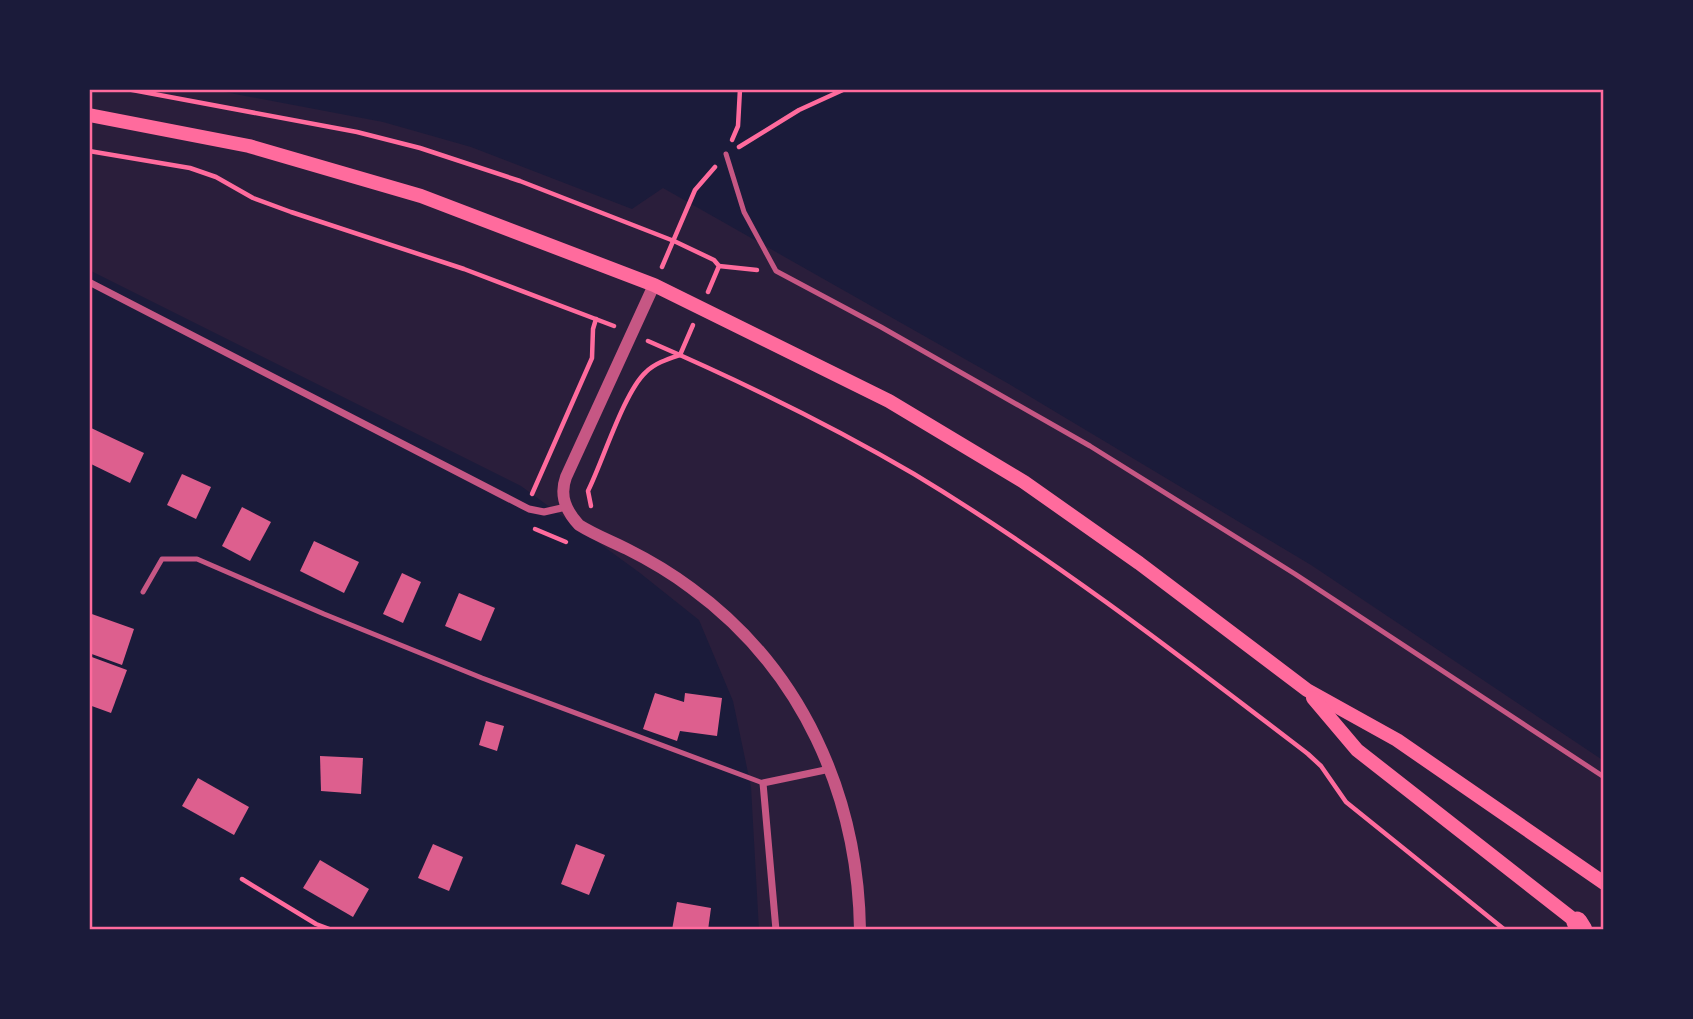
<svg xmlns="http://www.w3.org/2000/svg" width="1693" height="1019" font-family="Rubik,sans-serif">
	<rect width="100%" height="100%" fill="#1b1b3a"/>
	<!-- green -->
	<path fill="#2a1e3b" d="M89 89H209L383 122 471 147 632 209 663 188 1009 384 1311 565 1604 761V930H759L751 787 733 701 699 620 640 573 521 486 89 270Z"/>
	<!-- building -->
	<g fill="#dd5f8e">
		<path d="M89 427 144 453 130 483 89 463Z"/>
		<path d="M182 474 211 487 196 519 167 505Z"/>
		<path d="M242 507 271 522 250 561 222 546Z"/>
		<path d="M314 541 359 562 344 593 300 571Z"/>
		<path d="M402 573 421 582 403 623 383 614Z"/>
		<path d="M459 593 495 608 481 641 445 626Z"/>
		<path d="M89 613 134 629 122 665 89 653Z"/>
		<path d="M89 656 127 670 111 713 89 705Z"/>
		<path d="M655 693 684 702 685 693 722 698 717 736 680 731 677 741 643 729Z"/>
		<path d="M486 721 504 726 497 751 479 745Z"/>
		<path d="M320 756 363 758 361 794 321 791Z"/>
		<path d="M198 778 249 807 234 835 182 806Z"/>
		<path d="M433 844 463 857 449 891 418 878Z"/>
		<path d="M576 844 605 855 589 895 561 884Z"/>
		<path d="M320 860 369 889 353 917 303 888Z"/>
		<path d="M677 902 711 908 708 930H672Z"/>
	</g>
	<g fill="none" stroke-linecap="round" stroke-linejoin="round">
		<!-- path -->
		<g stroke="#ff6b9d" stroke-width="4.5">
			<path d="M127 89 357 132 420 148 520 181 674 241 714 260 719 266 708 292"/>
			<path d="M732 140 738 126 740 89"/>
			<path d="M739 147 799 110 845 89"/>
			<path d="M89 151 190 168 216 177 253 198 291 212 464 269 614 326"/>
			<path d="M719 266 757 270"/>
			<path d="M662 267 695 190 715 167"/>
			<path d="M648 341C738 380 829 424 914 474 1052 557 1180 656 1308 754L1321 766 1346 802 1505 930"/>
			<path d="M532 494 592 358 593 329 596 319"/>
			<path d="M591 506 588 491C603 461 624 392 646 372 655 363 668 359 680 355L693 325"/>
			<path d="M535 529 566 542"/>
			<path d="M242 879 316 924 332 930"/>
		</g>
		<!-- service -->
		<g stroke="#c65784" stroke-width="5">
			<path d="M726 154 744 212 776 271 881 327 1090 446 1295 574 1604 777"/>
			<path d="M143 592 162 559H197L324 614 482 678 763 783"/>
		</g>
		<!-- minor -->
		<g stroke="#c65784" stroke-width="7">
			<path d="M89 282 529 509 544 512 566 507"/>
			<path d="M776 930 763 783 830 769"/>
		</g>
		<!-- tertiary -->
		<path stroke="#c65784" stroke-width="12" d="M654 285 566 477C559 496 566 511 579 525 595 535 611 541 627 549 649 560 671 573 691 588 802 669 858 795 860 930"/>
		<!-- secondary -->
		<g stroke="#ff6b9d" stroke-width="14">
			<path d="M89 115 249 146 421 196 654 285 889 401 1024 482 1139 563 1307 690 1397 740 1604 883"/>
			<path d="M1313 698 1357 750 1583 927"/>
		</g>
		<!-- motorway -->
		<path stroke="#ff6b9d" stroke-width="21" d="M1577 922 1582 930"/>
	</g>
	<!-- border -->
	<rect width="1693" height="1019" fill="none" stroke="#1b1b3a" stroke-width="182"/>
	<rect x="91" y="91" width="1511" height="837" fill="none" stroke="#ff6b9d" stroke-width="2.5"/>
</svg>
